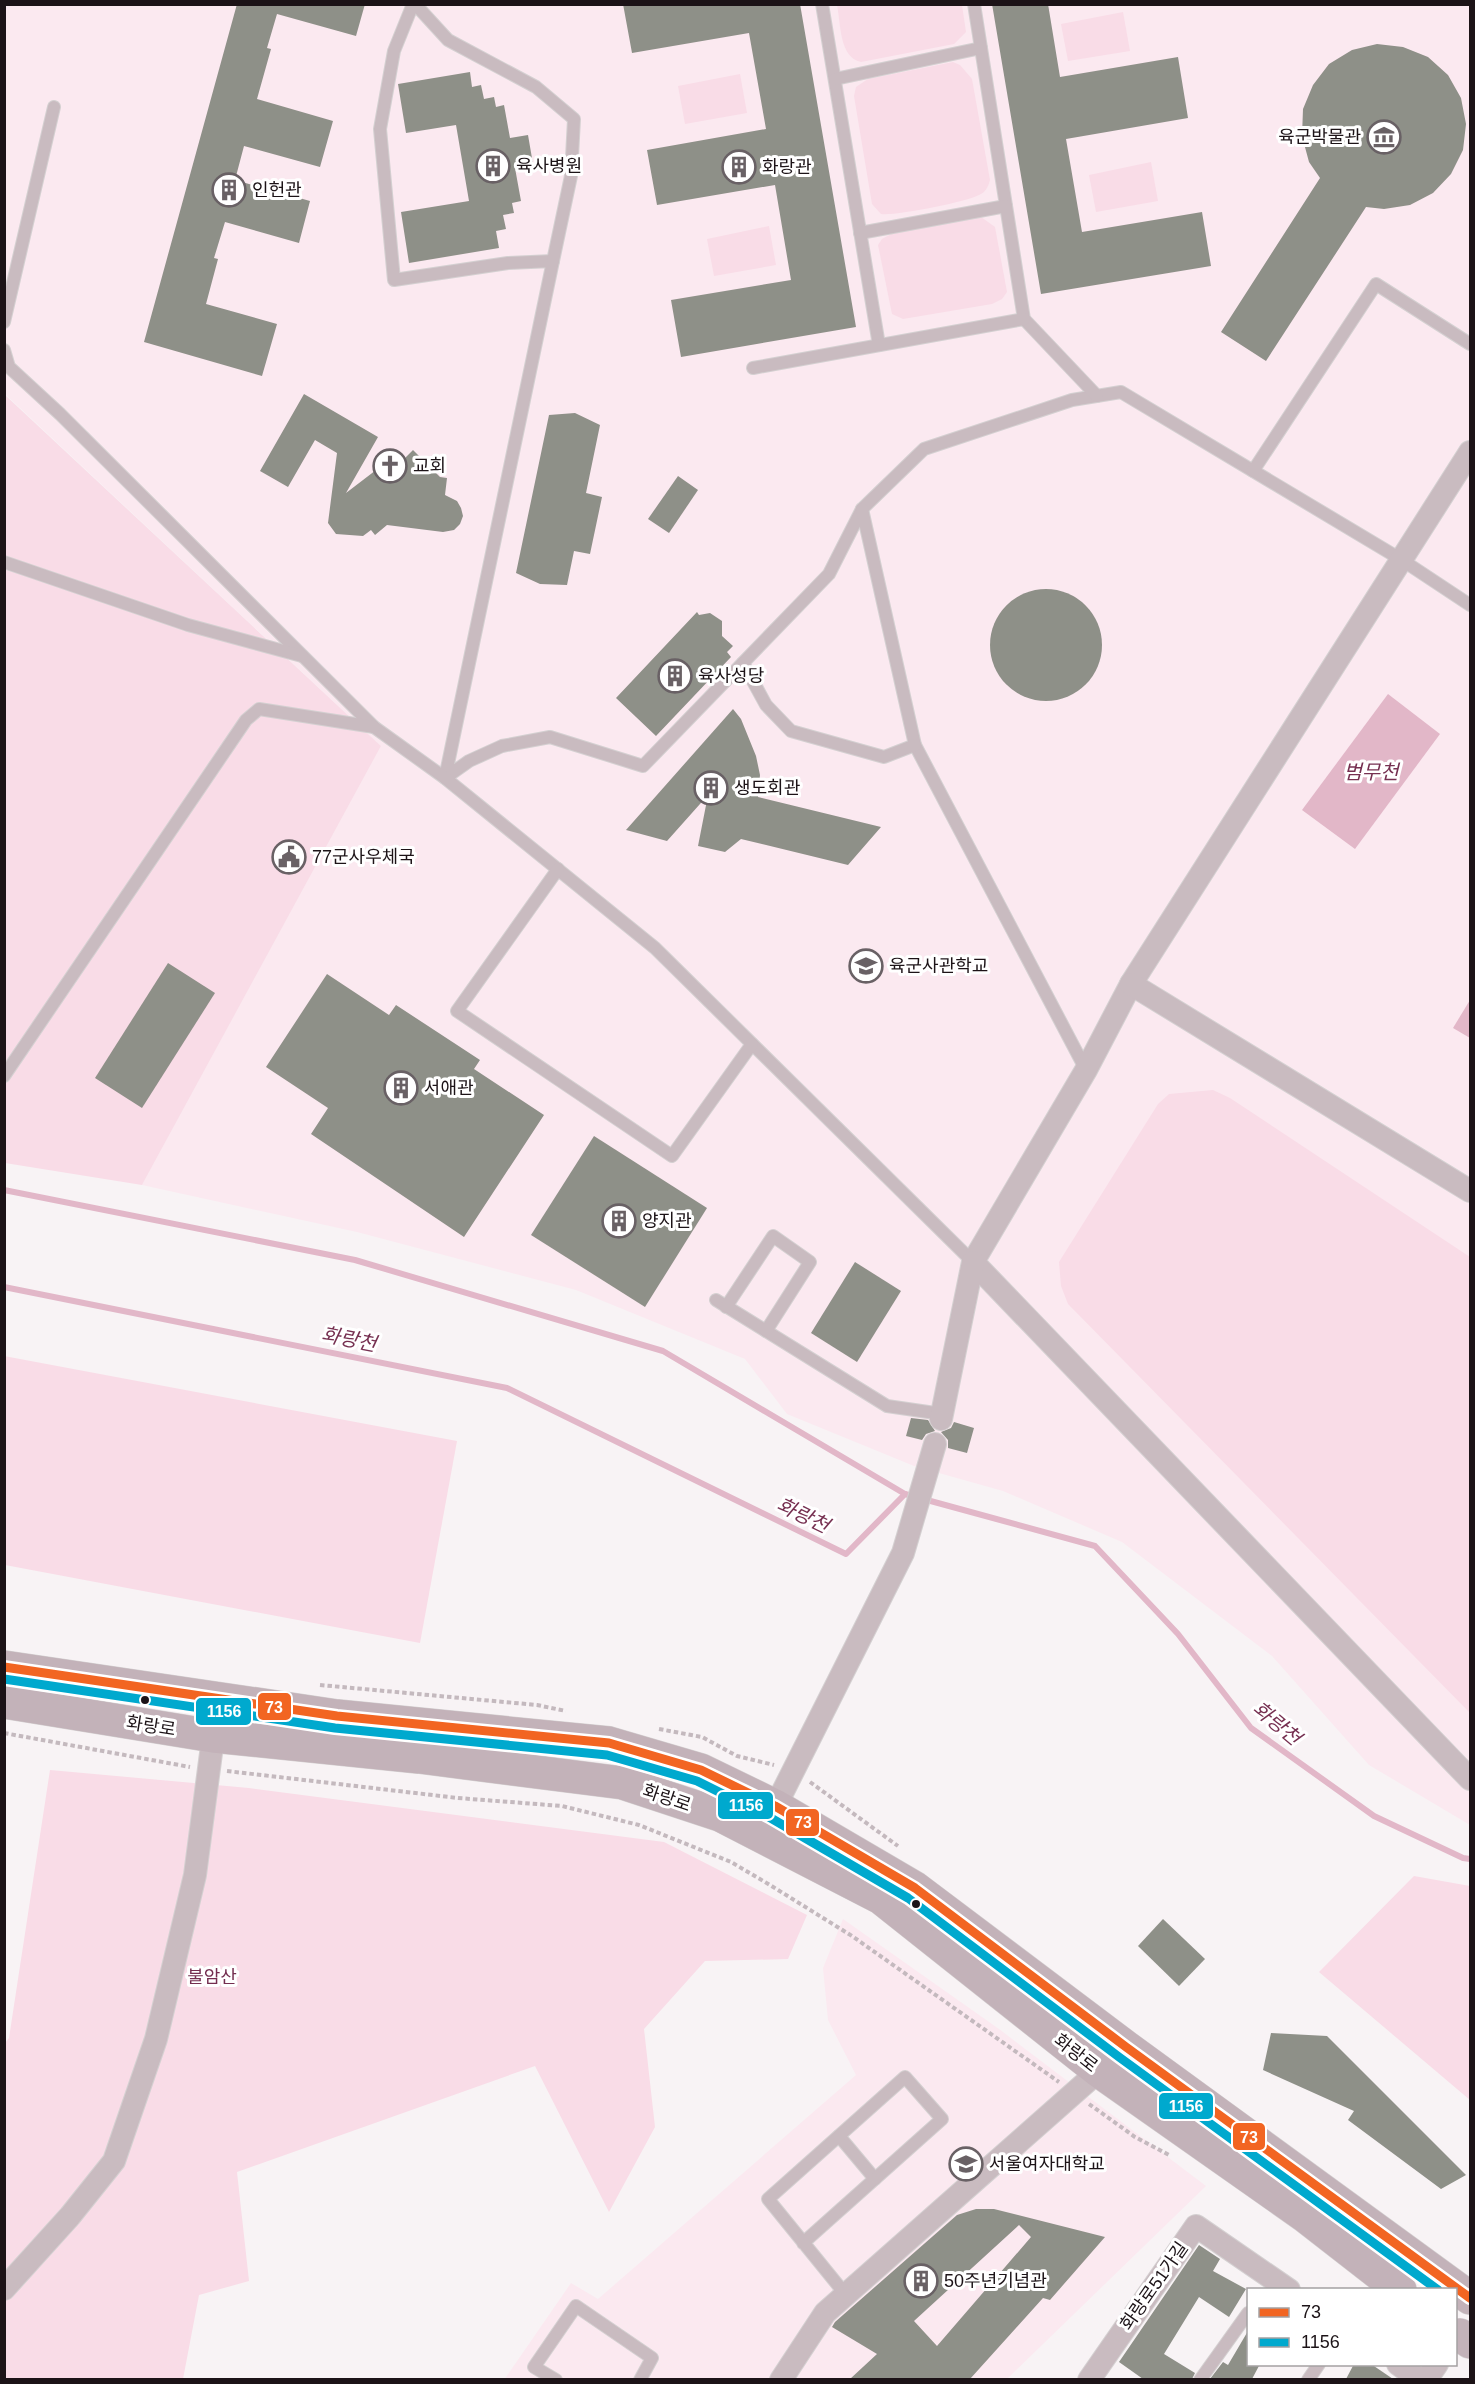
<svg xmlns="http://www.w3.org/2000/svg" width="1475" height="2384" font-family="Helvetica,'Noto Sans KR',sans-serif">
	<rect width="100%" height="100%" fill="#f8f3f5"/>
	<!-- built -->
	<g fill="#fbe9f0">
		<path d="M4 5H1470V1825L1369 1765 1272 1656 1122 1542 1003 1491 914 1466 787 1414 745 1359 576 1290 357 1232 142 1185 381 746 5 394Z"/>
		<path d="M843 1919 999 2029 1206 2186 1007 2379 504 2380 571 2283 598 2299 856 2075 828 2020 823 1968Z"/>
	</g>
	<!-- green -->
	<g fill="#f9dce7">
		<path d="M837 5H962L966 32 954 44 861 62C839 57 841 24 837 5Z"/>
		<path d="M1123 12 1130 51 1068 61 1061 24Z"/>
		<path d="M953 62 960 65 972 79 990 180C988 187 986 192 979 195 966 202 896 216 881 214L872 204 854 96 856 87 868 79Z"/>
		<path d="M740 74 747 113 685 124 678 86Z"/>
		<path d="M1151 162 1158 201 1096 212 1089 175Z"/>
		<path d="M981 217 995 227 1007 292 1002 299 992 304 903 319 892 314 878 245 882 239 891 234Z"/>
		<path d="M769 226 776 265 714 276 707 239Z"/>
		<path d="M4 394 381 746 142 1185 5 1163Z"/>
		<path d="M1213 1090 1230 1098 1470 1257V1713L1068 1304 1061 1286 1059 1262 1158 1104 1169 1094Z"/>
		<path d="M4 1356 457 1441 420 1643 5 1565Z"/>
		<path d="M50 1770 249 1788 664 1842 807 1915 788 1959 705 1961 644 2029 655 2127 609 2212 535 2066 237 2172 249 2281 199 2295 183 2379 5 2380V2043L9 2038Z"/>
		<path d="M1414 1876 1470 1886V2100L1319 1972Z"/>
	</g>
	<!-- water -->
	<g fill="#e2b7c8">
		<path d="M1388 694 1440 734 1355 849 1302 810Z"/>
		<path d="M1470 1000V1038L1453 1028Z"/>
	</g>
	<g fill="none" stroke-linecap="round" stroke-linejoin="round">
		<!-- stream -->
		<g stroke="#e2b7c8" stroke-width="6">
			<path d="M4 1190 355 1260 663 1351 905 1494"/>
			<path d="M4 1287 507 1388 846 1554 905 1494 1095 1546 1178 1634 1251 1728 1374 1816 1463 1858 1470 1859"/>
		</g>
	</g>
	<!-- building -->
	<g fill="#8e9088" fill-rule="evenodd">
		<path d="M237 4H365L356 36 277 14 267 48 271 49 257 99 333 121 320 167 244 146 235 180 310 201 299 243 225 222 214 258 218 259 206 304 277 324 262 376 144 342Z"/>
		<path d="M623 4H800L856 327 681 357 671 300 791 280 775 185 657 205 647 150 766 129 749 33 632 53Z"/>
		<path d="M992 4H1048L1060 77 1178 57 1188 118 1066 139 1082 232 1202 212 1211 266 1041 294Z"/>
		<path d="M1377 44 1403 47 1428 57 1448 75 1461 98 1466 124 1463 150 1451 174 1433 193 1410 205 1384 209 1366 207 1266 361 1221 332 1320 178 1309 162 1302 136 1303 109 1313 85 1329 64 1352 50Z"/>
		<path d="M470 72 472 87 481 85 484 99 494 97 496 107 504 105 510 138 528 135 533 164 515 168 521 201 512 203 514 213 503 215 506 229 496 231 499 248 409 263 401 212 469 201 456 125 406 133 398 84Z"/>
		<path d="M304 394 378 437 346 493 397 454 402 461 413 450 440 477 447 478 445 495 457 501 461 508 463 516 460 524 454 530 443 532 387 525 375 535 371 530 363 536 336 534 328 523 337 453 315 440 288 487 260 471Z"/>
		<path d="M575 413 600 425 586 493 602 497 590 554 574 551 567 585 540 584 516 573 549 415Z"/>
		<path d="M678 476 698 490 669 533 648 519Z"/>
		<circle cx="1046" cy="645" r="56"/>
		<path d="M697 612 699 615 710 613 722 621V636L733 646 727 652 731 657 656 736 616 698Z"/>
		<path d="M733 709 741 719 756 756 760 775 758 797 881 827 848 865 741 839 725 852 698 846 708 795 667 841 626 830Z"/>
		<path d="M168 963 215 993 142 1108 95 1078Z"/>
		<path d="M327 974 389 1015 396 1005 480 1060 474 1069 544 1115 464 1237 311 1134 328 1108 266 1067Z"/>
		<path d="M594 1136 707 1208 645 1307 531 1235Z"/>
		<path d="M855 1262 901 1291 857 1362 811 1333Z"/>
		<path d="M911 1418 928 1420 935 1431 926 1434 922 1440 906 1436Z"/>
		<path d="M954 1422 974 1428 967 1453 948 1448V1440L941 1432 951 1428Z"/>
		<path d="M1163 1919 1205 1959 1179 1986 1138 1946Z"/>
		<path d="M1271 2033 1327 2036 1466 2175 1441 2189 1348 2120 1354 2111 1263 2070Z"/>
		<path d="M976 2209H994L1105 2237 1050 2300 1043 2298 970 2379H850L877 2354 832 2327 835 2322 957 2215ZM1019 2225 1031 2237 937 2346 914 2321Z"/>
		<path d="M1199 2245 1220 2259 1213 2271 1246 2289 1229 2317 1199 2297 1164 2354 1195 2373 1192 2379H1143L1119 2362Z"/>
		<path d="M1248 2331V2364H1260L1252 2379H1210L1223 2362 1228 2365Z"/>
		<path d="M1354 2364H1371L1393 2379H1346Z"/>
	</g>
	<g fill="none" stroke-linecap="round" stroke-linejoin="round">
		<defs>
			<g id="service">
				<path d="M413 4 394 51 380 129 394 280 508 263 553 261 445 778 469 761 502 746 550 737 643 766 829 574 862 509 924 449 1072 400 1121 392 1402 560 1470 605"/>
				<path d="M415 4 448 40 536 87 574 119 571 176 553 261"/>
				<path d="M822 4 879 345"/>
				<path d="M974 4 1024 319 1097 396"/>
				<path d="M835 79 981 48"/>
				<path d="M860 233 1006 206"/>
				<path d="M4 322 54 107"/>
				<path d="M4 350 9 367 60 414 374 727 445 778 655 948 973 1262"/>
				<path d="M753 368 1024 319"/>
				<path d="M1253 471 1376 284 1470 344"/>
				<path d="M862 509 915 745 1086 1070"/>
				<path d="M4 562 188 625 302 656"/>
				<path d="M743 663 766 705 791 731 884 757 915 745"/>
				<path d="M558 869 457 1011 672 1156 752 1044"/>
				<path d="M4 1076 246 720 259 709 374 727"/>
				<path d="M716 1300 887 1406 942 1414"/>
				<path d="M726 1307 773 1236 810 1262 766 1331"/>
				<path d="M839 2136 875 2179"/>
				<path d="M803 2243 942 2119 905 2077 768 2199 846 2295"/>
				<path d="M556 2380 534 2367 576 2306 652 2358 640 2380"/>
				<path d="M1200 2380 1248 2313"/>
				<path d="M1308 2380 1319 2364"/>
			</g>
			<g id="minor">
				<path d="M1470 452 1131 984 1086 1070 973 1262 1470 1779"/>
				<path d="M1131 984 1470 1191"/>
				<path d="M941 1419 973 1262"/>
				<path d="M770 1817 903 1553 935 1444"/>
				<path d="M4 2289 70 2216 114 2161 156 2039 195 1875 218 1700"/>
				<path d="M1398 2364 1420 2380"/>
				<path d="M781 2380 825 2313 1126 2047"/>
				<path d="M1089 2380 1196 2226 1289 2290"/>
				<path d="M1426 2380 1437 2364"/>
			</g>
			<g id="primary">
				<path d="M4 1667 337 1716 609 1743 701 1770 775 1806 915 1888 1126 2047 1470 2298"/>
				<path d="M4 1702 213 1736 419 1757 623 1783 720 1815 881 1898 1099 2071 1305 2216 1400 2290"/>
				<path d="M1460 2335 1470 2342"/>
			</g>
		</defs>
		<!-- service casing -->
		<use href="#service" stroke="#d4d0d1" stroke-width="14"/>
		<!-- minor casing -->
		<use href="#minor" stroke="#d4d0d1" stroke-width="24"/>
		<!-- primary casing -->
		<use href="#primary" stroke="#d4d0d1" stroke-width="34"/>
		<!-- path -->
		<g stroke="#c4b9be" stroke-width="4" stroke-dasharray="4.5 3" stroke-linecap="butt">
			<path d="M320 1685 537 1705 566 1711"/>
			<path d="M659 1729 702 1737 737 1756 774 1765"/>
			<path d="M4 1733 190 1767"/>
			<path d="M227 1771 458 1798 562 1806 639 1825 731 1862 770 1885 852 1936 1059 2082"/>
			<path d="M810 1782 898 1846"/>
			<path d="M1089 2104 1135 2137 1171 2156"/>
		</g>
		<!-- service -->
		<use href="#service" stroke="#c9bbc0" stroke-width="12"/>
		<!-- minor -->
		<use href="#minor" stroke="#c9bbc0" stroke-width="22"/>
		<!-- primary -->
		<use href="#primary" stroke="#c3b2b9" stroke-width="33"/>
		<defs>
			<path id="bus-1" d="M4 1667 337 1716 609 1743 701 1770 775 1806 915 1888 1126 2047 1470 2298"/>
			<path id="bus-2" d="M4 1679 335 1728 607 1755 697 1781 769 1817 908 1898 1119 2057 1438 2290"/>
		</defs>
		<!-- bus-1 casing -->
		<use href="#bus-1" stroke="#fff" stroke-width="14"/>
		<!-- bus-2 casing -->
		<use href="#bus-2" stroke="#fff" stroke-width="14"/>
		<!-- bus-1 -->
		<use href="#bus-1" stroke="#f26522" stroke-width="9"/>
		<!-- bus-2 -->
		<use href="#bus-2" stroke="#00a9ce" stroke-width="9"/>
	</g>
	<!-- icons -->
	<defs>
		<symbol id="museum-ring" viewBox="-11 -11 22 22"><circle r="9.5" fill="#fff" stroke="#696165" stroke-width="1.5"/><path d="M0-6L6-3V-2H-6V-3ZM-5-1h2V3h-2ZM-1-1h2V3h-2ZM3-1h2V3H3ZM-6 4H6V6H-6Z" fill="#696165"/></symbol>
		<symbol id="building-ring" viewBox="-11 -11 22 22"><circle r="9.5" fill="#fff" stroke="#696165" stroke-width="1.5"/><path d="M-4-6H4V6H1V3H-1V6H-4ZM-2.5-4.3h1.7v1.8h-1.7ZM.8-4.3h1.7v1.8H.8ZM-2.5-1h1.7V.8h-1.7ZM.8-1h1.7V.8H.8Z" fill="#696165"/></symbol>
		<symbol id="church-ring" viewBox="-11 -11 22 22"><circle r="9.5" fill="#fff" stroke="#696165" stroke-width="1.5"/><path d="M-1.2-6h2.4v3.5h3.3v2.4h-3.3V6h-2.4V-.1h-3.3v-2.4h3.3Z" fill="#696165"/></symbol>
		<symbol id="civic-ring" viewBox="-11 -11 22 22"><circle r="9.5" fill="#fff" stroke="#696165" stroke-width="1.5"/><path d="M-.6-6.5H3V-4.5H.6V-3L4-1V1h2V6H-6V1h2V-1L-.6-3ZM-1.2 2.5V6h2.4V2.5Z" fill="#696165"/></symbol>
		<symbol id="university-ring" viewBox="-11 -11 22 22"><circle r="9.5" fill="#fff" stroke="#696165" stroke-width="1.5"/><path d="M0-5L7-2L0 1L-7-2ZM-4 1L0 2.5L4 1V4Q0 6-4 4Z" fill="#696165"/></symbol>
	</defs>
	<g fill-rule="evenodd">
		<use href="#museum-ring" x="1365" y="118" width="38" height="38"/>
		<use href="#building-ring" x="474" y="147" width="38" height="38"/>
		<use href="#building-ring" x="720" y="148" width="38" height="38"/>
		<use href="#building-ring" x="210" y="171" width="38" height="38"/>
		<use href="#church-ring" x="371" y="447" width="38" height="38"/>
		<use href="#building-ring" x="656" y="657" width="38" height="38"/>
		<use href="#building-ring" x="692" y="769" width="38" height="38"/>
		<use href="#civic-ring" x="270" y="838" width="38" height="38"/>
		<use href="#university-ring" x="847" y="947" width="38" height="38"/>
		<use href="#building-ring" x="382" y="1069" width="38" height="38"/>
		<use href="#building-ring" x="600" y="1202" width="38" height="38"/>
		<use href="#university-ring" x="947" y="2145" width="38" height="38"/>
		<use href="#building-ring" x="902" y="2262" width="38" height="38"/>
	</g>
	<!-- markers -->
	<g fill="#1c1317" stroke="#fff" stroke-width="2">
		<circle cx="145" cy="1700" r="5"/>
		<circle cx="916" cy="1904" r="5"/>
	</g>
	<g text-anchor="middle" stroke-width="6" stroke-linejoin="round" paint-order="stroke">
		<!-- poi labels -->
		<g font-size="18" fill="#1c1317" stroke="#fff" text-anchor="start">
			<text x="1361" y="143" text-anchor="end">육군박물관</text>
			<text x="516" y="172">육사병원</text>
			<text x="762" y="173">화랑관</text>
			<text x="252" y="196">인헌관</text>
			<text x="413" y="472">교회</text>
			<text x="698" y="682">육사성당</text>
			<text x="734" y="794">생도회관</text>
			<text x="312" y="863">77군사우체국</text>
			<text x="889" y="972">육군사관학교</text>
			<text x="424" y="1094">서애관</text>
			<text x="642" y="1227">양지관</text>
			<text x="989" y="2170">서울여자대학교</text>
			<text x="944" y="2287">50주년기념관</text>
		</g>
		<!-- street labels -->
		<g font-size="18" fill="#1c1317" stroke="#fff">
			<text transform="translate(151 1726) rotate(9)" y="6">화랑로</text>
			<text transform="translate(667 1798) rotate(19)" y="6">화랑로</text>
			<text transform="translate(1076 2053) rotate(38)" y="6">화랑로</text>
			<text transform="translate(1154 2286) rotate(-55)" y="6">화랑로51가길</text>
		</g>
		<!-- park labels -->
		<g font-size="18" fill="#742e50" stroke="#fff">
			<text x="212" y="1983">불암산</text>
		</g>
		<!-- water labels -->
		<g font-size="20" font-style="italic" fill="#763051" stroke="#fff">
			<text x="1371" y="779">범무천</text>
			<text transform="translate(349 1339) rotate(11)" y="7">화랑천</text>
			<text transform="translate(803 1515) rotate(26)" y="7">화랑천</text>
			<text transform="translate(1277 1723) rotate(40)" y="7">화랑천</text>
		</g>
	</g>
	<g stroke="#fff" stroke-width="2">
		<rect x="257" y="1692" width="35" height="29" rx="6" fill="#f26522"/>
		<rect x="195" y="1697" width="57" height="29" rx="6" fill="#00a9ce"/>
		<rect x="717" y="1791" width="57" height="29" rx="6" fill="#00a9ce"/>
		<rect x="785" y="1808" width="35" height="29" rx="6" fill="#f26522"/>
		<rect x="1158" y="2092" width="56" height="28" rx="6" fill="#00a9ce"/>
		<rect x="1232" y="2122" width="34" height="29" rx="6" fill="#f26522"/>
	</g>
	<g font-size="16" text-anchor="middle" font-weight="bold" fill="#fff">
		<text x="274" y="1713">73</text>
		<text x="224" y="1717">1156</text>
		<text x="746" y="1811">1156</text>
		<text x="803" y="1828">73</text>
		<text x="1186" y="2112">1156</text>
		<text x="1249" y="2143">73</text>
	</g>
	<!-- border -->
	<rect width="1475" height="2384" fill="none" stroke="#1c1317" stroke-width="12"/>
	<!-- legend -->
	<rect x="1247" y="2288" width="210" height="78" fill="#ffffff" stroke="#a4a1a2" stroke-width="1.5"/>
	<rect x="1259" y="2308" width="30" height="9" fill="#f26522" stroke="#a4a1a2" stroke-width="1.5"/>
	<text x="1301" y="2318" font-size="18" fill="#1c1317">73</text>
	<rect x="1259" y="2338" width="30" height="9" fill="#00a9ce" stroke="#a4a1a2" stroke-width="1.5"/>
	<text x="1301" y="2348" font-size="18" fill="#1c1317">1156</text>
</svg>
